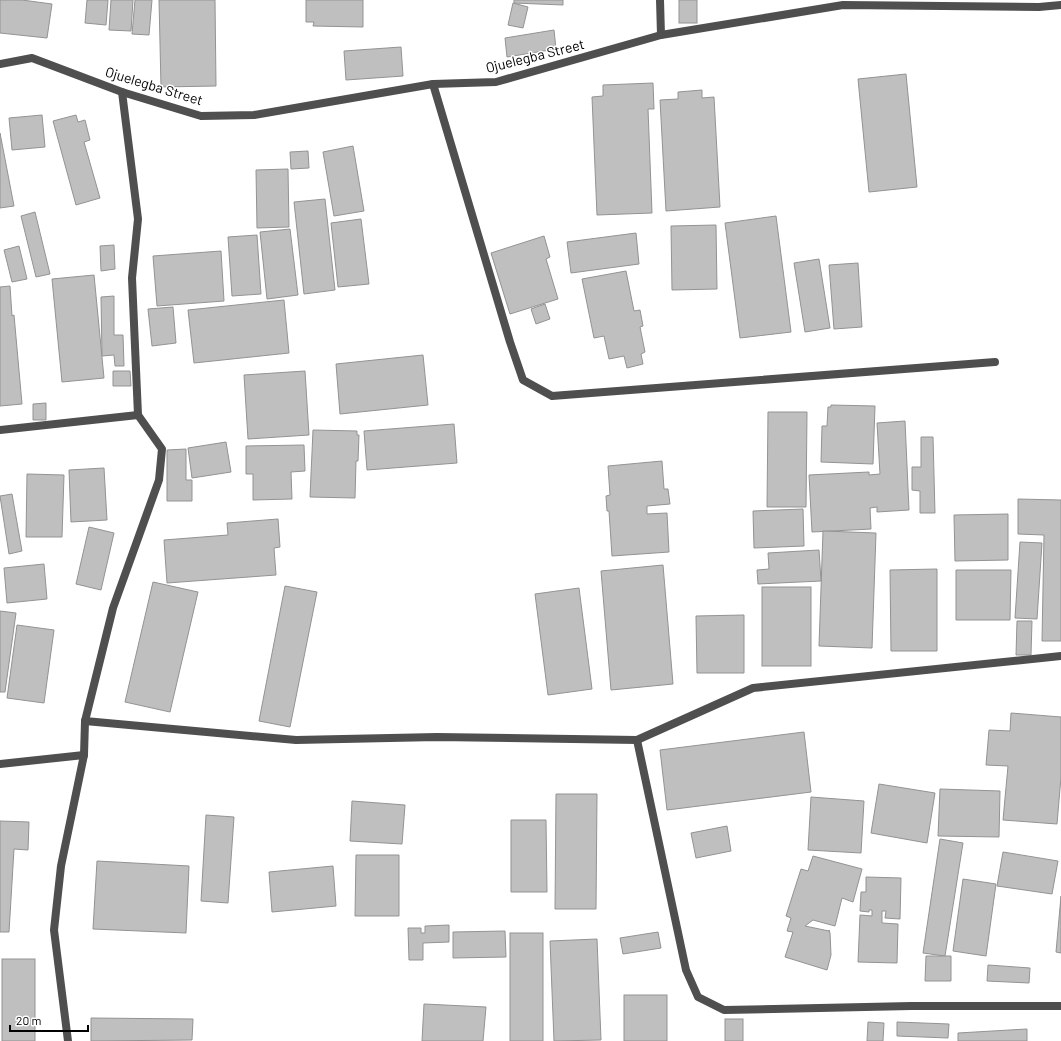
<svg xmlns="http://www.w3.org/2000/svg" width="1061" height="1041" font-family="Barlow,sans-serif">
	<rect width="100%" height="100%" fill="#fff"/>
	<!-- building -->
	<g fill="#bfbfbf" stroke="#939393">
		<path d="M0 0H22L52 4 47 38 0 33Z"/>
		<path d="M87 0H108L106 25 85 23Z"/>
		<path d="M111 0H133L131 31 109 30Z"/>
		<path d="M135 0H152L149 35 132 34Z"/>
		<path d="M159 0H215L216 86 161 87Z"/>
		<path d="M306 0H363V27L313 26 314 22H306Z"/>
		<path d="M514 0H563V5L514 3Z"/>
		<rect x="679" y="0" width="18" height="23"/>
		<path d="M513 3 528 7 523 28 508 25Z"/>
		<path d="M554 30 556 49 507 57 505 38Z"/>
		<path d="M401 47 403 76 346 80 344 51Z"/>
		<path d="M906 74 917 187 869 192 858 79Z"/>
		<path d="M653 83 654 109H648L652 213 597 215 592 97 603 96V85Z"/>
		<path d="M702 90V98L714 97 720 207 666 211 660 100 678 99V92Z"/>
		<path d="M42 115 45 147 12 150 9 118Z"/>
		<path d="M76 115 78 122 85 120 90 140 84 142 100 198 76 205 53 121Z"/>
		<path d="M0 133 14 206 0 208Z"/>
		<path d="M353 146 364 211 334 216 323 152Z"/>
		<path d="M308 151 309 168 291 169 290 152Z"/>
		<path d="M288 169 289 227 257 228 256 170Z"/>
		<path d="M325 199 335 290 304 294 294 202Z"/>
		<path d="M35 212 50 274 36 277 21 216Z"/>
		<path d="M776 216 791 332 740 338 725 223Z"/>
		<path d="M361 219 369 284 338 287 331 223Z"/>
		<path d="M716 225 717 289 672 290 671 226Z"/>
		<path d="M290 229 298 295 267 299 260 232Z"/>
		<path d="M636 233 639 264 571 273 567 242Z"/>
		<path d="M257 235 261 294 232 296 228 237Z"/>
		<path d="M544 236 550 257 546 259 558 299 510 314 491 253Z"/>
		<path d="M114 245 115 269 101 271 100 246Z"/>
		<path d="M19 246 27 279 12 282 4 250Z"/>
		<path d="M221 251 224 301 157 306 153 256Z"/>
		<path d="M819 259 830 328 805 332 794 263Z"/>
		<path d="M858 263 862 327 834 329 829 265Z"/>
		<path d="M626 271 634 311 640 310 643 326 640 327 645 352 641 354 643 364 627 368 624 356 609 359 604 336 594 338 582 279Z"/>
		<path d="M94 275 104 378 62 382 52 279Z"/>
		<path d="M10 286 12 316 14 315 22 404 0 406V287Z"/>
		<path d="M114 296V335H123L124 366H115L114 355 102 356 101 297Z"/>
		<path d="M284 300 289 353 194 363 188 310Z"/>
		<path d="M545 304 550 319 536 324 531 309Z"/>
		<path d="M173 307 176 343 152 346 148 309Z"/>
		<path d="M423 355 428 405 340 414 336 364Z"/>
		<path d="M113 371H130L131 386H113Z"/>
		<path d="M305 371 309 435 248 439 244 375Z"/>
		<path d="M46 403V420H33V404Z"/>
		<path d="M831 405 875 406 873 464 821 462 822 426H827L828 407H831Z"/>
		<path d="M768 412H807L806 507H767Z"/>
		<path d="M905 421 909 510 877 512V507L870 508 871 529 812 532 809 475 869 472V475L880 474 877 423Z"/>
		<path d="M454 424 457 463 367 470 364 431Z"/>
		<path d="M313 430 357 431V435H359L358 461H356L355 498 310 497Z"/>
		<path d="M921 437H933L935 513H920V491L912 490V467H921Z"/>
		<path d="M226 442 231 472 192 478 188 448Z"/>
		<path d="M304 445 305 471 291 472 292 499 253 500V474H246V446Z"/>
		<path d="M186 449V480H192V501H167V450Z"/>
		<path d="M662 461 664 489H668L670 504 647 506V514L667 513 669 552 612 556 609 511H607L606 496 610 495 608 466Z"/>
		<path d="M104 468 107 520 71 522 69 470Z"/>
		<path d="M27 474 64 475 62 537H26Z"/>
		<path d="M12 494 22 551 9 554 0 496Z"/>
		<path d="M1018 499 1061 500V641H1042L1044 535 1018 534Z"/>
		<path d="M803 509 804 546 754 548 753 511Z"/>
		<path d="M1008 514V560L955 561 954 515Z"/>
		<path d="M278 519 280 547 274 548 276 575 167 583 164 540 228 535 227 523Z"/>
		<path d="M89 527 114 533 101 590 76 584Z"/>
		<path d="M823 531 876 533 872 648 819 646Z"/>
		<path d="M1020 542 1042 543 1037 619 1015 618Z"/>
		<path d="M819 550 821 581 758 584 757 570 769 569 768 553Z"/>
		<path d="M44 564 47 599 7 603 4 568Z"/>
		<path d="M663 565 673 684 611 690 601 571Z"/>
		<path d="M937 569V651H891L890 570Z"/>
		<path d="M956 570H1011L1010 620H956Z"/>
		<path d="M153 582 198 592 170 712 125 702Z"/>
		<path d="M285 586 317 592 290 727 259 721Z"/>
		<rect x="762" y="587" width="49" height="79"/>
		<path d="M579 588 592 689 548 695 535 594Z"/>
		<path d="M0 611 16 613 5 692H0Z"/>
		<path d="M744 615V673H697L696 616Z"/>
		<path d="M1017 621H1032L1031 655H1016Z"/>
		<path d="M17 625 54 630 44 703 7 698Z"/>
		<path d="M1011 713 1061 717V777L1057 824 1003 820 1008 766 986 765 989 730 1010 731Z"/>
		<path d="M804 732 811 792 667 810 660 750Z"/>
		<path d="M879 784 935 793 927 843 871 833Z"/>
		<path d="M940 789 1000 791 999 837 938 836Z"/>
		<path d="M556 794H597L596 909H555Z"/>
		<path d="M811 797 864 801 861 853 808 850Z"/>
		<path d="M352 801 405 805 402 844 350 841Z"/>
		<path d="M206 815 234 817 228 903 201 901Z"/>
		<path d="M511 820H546L547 892H511Z"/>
		<path d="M0 821 29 822 28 850 14 849 9 932H0Z"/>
		<path d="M727 826 731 851 696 858 691 833Z"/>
		<path d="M940 839 963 843 945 956 923 953Z"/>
		<path d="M1003 852 1058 861 1052 894 997 886Z"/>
		<path d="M356 855H399V916H355Z"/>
		<path d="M813 856 862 869 853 902 842 898 835 926 813 920 805 926 829 931V930L830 933 831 955 827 970 785 957 793 932 787 931 791 918 786 916 801 869 808 871Z"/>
		<path d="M97 861 189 866 186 933 93 929Z"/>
		<path d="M333 866 336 906 272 912 269 872Z"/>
		<path d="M866 877 901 878 900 919 885 918 886 911H882V923L898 924 897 963 858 962 860 915 872 916V910H869V912L860 911 861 892H866Z"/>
		<path d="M963 879 996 884 986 956 953 951Z"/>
		<path d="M1061 896V953L1056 952Z"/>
		<path d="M449 925V942L423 943V960H409L408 928H421V933H425V926Z"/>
		<path d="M505 931 506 957 453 958V932Z"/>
		<path d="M658 932 661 948 623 954 620 938Z"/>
		<rect x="510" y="933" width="33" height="108"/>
		<path d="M597 939 601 1040 554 1041 550 941Z"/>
		<path d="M926 956H951V981H925Z"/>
		<rect x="2" y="959" width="33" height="82"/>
		<path d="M988 965 1030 968 1029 983 987 981Z"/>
		<rect x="624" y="995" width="43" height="46"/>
		<path d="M424 1004 486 1007 483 1041H422Z"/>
		<path d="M91 1018 193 1019 192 1040 91 1041Z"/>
		<rect x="725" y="1019" width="18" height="22"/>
		<path d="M868 1022 884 1023 883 1041H867Z"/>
		<path d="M897 1022 949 1024 948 1038 897 1036Z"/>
		<path d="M1027 1029V1041H958V1033Z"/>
	</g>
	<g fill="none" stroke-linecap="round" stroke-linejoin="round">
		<!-- street -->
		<g stroke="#4f4f4f" stroke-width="8">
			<path d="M660 0 661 35"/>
			<path d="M0 64 32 58 122 92 201 116 254 115 433 84 496 82 661 35 843 5 1039 7 1061 5"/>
			<path d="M433 84 510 342 523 380 552 396 995 362"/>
			<path d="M0 430 138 415"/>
			<path d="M85 721 296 740 437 737 637 740 753 688 1061 656"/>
			<path d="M637 740 686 970 698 997 724 1010 911 1006H1061"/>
			<path d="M0 764 84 755"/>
			<path d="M68 1041 54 930 61 866 84 755 85 721 113 608 159 480 162 449 138 415 132 278 138 219 122 92"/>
		</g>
	</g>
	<g text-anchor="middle" stroke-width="3" stroke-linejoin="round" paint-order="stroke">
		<!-- street labels -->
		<g font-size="14" fill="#000" stroke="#fff">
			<text transform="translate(535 56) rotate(-14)" y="5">Ojuelegba Street</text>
			<text transform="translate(154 86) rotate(17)" y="5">Ojuelegba Street</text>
		</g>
	</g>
	<!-- scale -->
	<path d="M10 1025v6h78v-6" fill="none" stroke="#000000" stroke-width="2"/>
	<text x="16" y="1025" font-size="12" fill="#000000" stroke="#ffffff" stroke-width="3" paint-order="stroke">20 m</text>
</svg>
